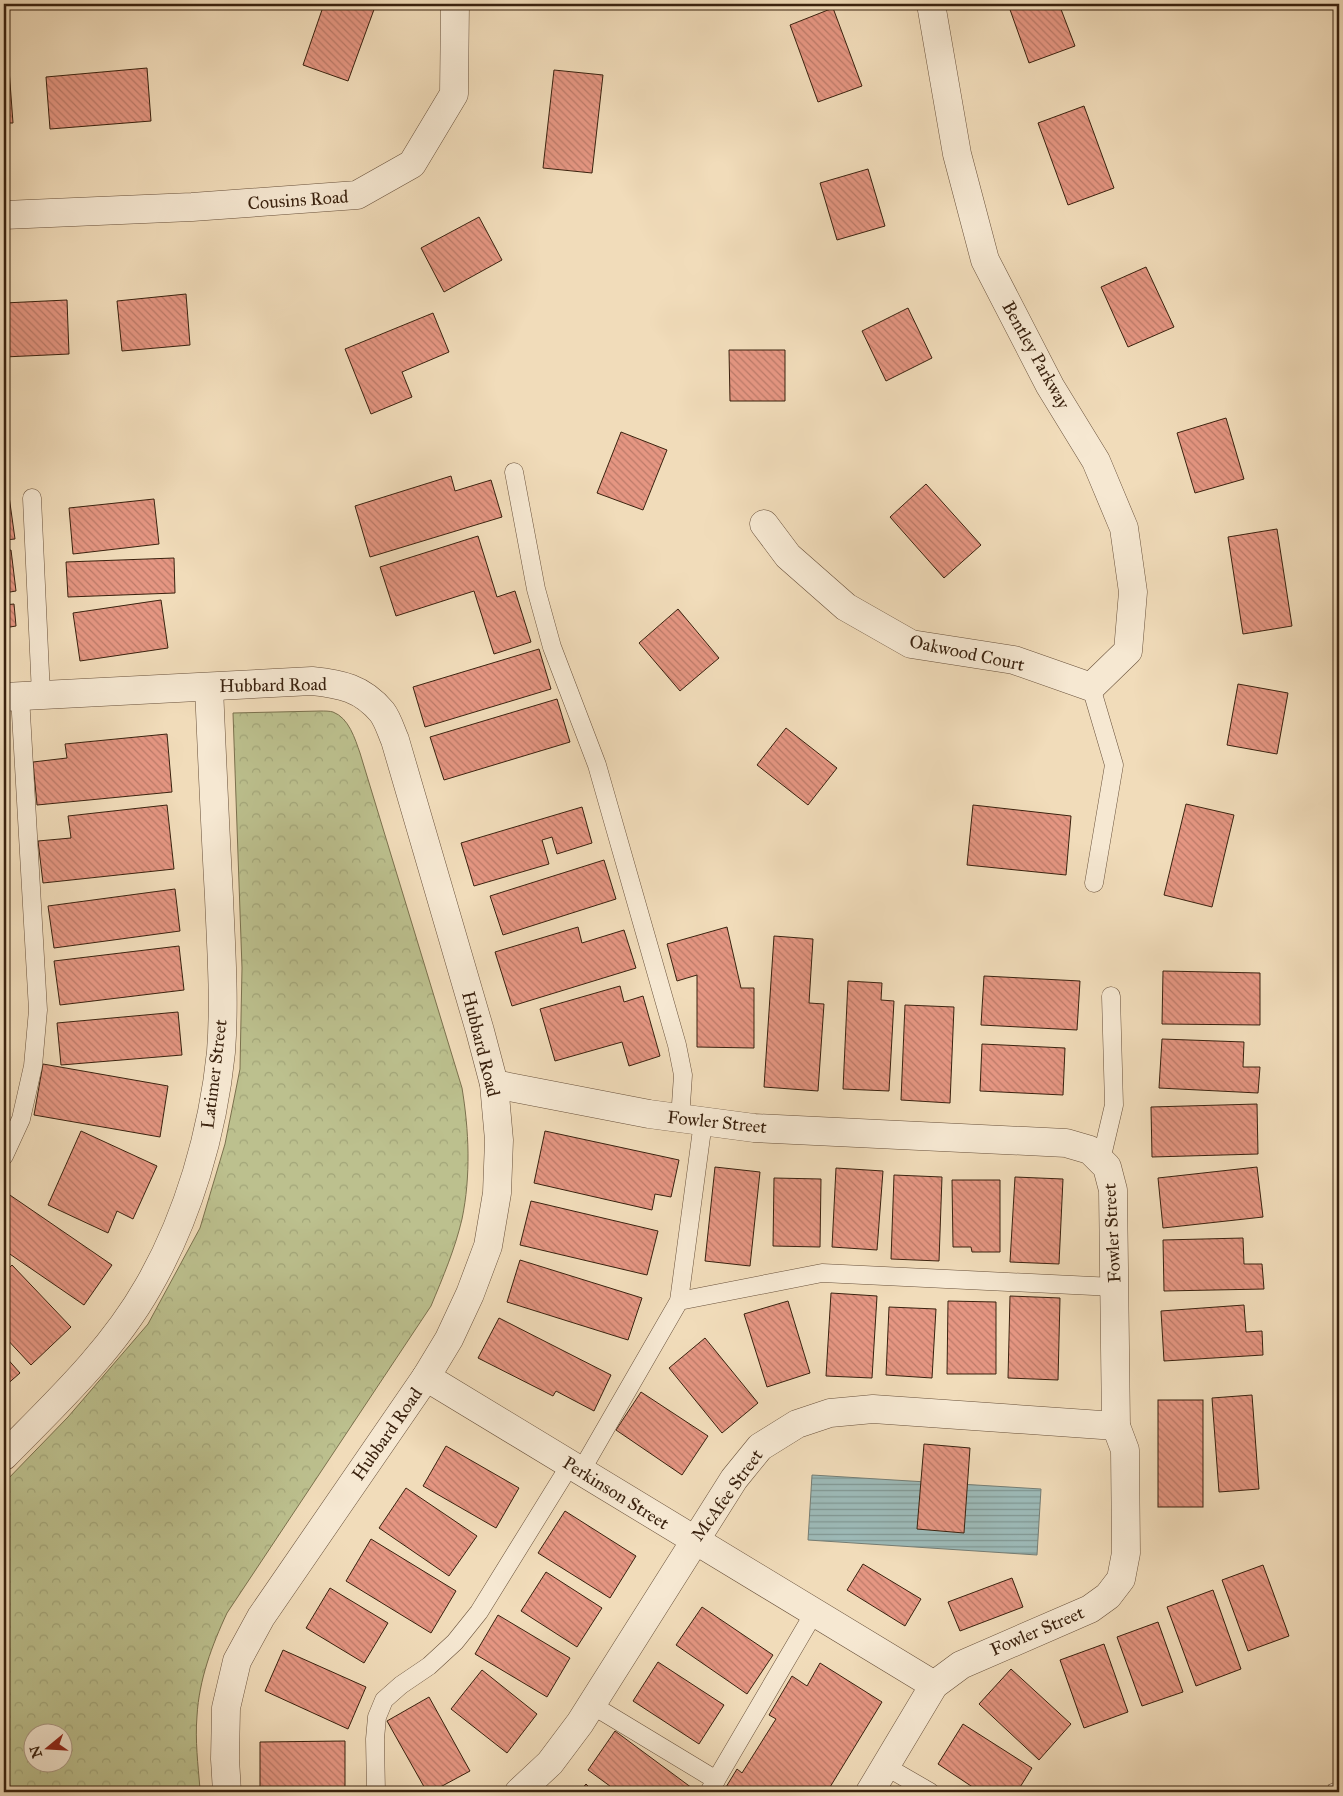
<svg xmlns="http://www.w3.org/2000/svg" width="1343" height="1796" font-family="'IM FELL Great Primer',serif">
	<defs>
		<pattern id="park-crowns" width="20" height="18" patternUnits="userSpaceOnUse" patternTransform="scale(1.25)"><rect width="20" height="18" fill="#bcc08e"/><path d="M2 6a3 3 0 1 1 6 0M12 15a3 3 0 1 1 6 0" fill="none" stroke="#a2a579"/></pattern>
		<pattern id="water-rules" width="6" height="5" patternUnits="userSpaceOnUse" patternTransform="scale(1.25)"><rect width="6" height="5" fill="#9dbab8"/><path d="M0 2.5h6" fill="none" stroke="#819794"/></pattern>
		<pattern id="building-back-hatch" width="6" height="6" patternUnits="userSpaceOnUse" patternTransform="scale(1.25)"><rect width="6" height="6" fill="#e59682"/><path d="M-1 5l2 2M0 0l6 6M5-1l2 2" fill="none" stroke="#bb7a69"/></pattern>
	</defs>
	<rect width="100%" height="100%" fill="#f1dcba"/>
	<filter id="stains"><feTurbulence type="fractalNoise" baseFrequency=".004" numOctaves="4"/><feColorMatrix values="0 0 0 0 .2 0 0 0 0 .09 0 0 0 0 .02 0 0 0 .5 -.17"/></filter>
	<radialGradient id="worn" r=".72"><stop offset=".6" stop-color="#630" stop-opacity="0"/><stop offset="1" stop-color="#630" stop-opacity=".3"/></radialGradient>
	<!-- park -->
	<path fill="url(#park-crowns)" stroke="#7b714e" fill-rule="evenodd" d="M321 711C324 711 330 711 333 712 349 718 355 739 360 753L462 1088C469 1130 471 1176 462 1219 455 1249 443 1277 431 1306L227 1613C212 1645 199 1680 197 1716 195 1740 198 1765 200 1789L198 1792H4V1483L68 1417 148 1324 200 1228 225 1144 240 1069 242 968 233 713ZM32 1734H62V1764H32Z"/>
	<!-- water -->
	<path fill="url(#water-rules)" stroke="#757d74" d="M812 1475 1041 1489 1037 1555 808 1540Z"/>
	<!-- building -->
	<g fill="url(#building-back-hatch)" stroke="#3a220f">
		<path d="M324 4H376L348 81 303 65Z"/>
		<path d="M1008 4H1059L1075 46 1029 63Z"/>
		<path d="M833 8 862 86 818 102 790 25Z"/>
		<path d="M147 68 151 121 50 129 46 77Z"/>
		<path d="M4 69H9L13 123H4Z"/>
		<path d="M554 70 603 75 592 173 543 168Z"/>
		<path d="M1084 106 1114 188 1068 205 1038 123Z"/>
		<path d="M868 169 885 226 837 240 820 183Z"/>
		<path d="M479 217 502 260 444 292 421 248Z"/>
		<path d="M1146 267 1174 327 1128 347 1101 287Z"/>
		<path d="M186 294 190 345 122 351 117 301Z"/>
		<path d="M67 300 69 354 4 357V303Z"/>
		<path d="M908 308 932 358 886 381 862 331Z"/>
		<path d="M433 313 449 352 402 372 412 397 371 414 345 349Z"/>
		<path d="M729 350H785V401H730Z"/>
		<path d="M1226 418 1244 479 1195 493 1177 433Z"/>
		<path d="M621 432 667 450 643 510 597 493Z"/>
		<path d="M451 476 455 491 491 480 502 517 370 557 355 506Z"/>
		<path d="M926 484 981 545 944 578 890 517Z"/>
		<path d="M9 496 15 539 4 540V497Z"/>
		<path d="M154 499 159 544 73 554 69 508Z"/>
		<path d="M1277 529 1292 626 1243 634 1228 537Z"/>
		<path d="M478 536 497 597 515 591 531 642 494 654 474 591 396 616 380 567Z"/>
		<path d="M11 550 16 591 4 593V551Z"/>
		<path d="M174 558 175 593 68 597 66 562Z"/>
		<path d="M161 600 168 648 80 661 73 613Z"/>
		<path d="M14 604 16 626 4 628V605Z"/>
		<path d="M678 609 719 658 680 691 639 643Z"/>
		<path d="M539 649 551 689 425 727 413 687Z"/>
		<path d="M1238 684 1288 693 1277 754 1227 745Z"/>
		<path d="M557 699 570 742 444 780 430 737Z"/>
		<path d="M786 728 837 768 808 805 757 765Z"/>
		<path d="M167 734 172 792 37 805 33 762 67 758 65 744Z"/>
		<path d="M1186 804 1234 815 1212 907 1164 895Z"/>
		<path d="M167 805 174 869 43 883 38 841 71 838 68 816Z"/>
		<path d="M973 805 1071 816 1066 875 967 865Z"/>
		<path d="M582 807 592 843 557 854 552 837 542 840 549 864 474 886 461 843Z"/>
		<path d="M604 860 616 899 503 935 490 896Z"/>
		<path d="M175 889 180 931 54 948 48 906Z"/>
		<path d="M578 927 582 943 624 930 636 968 512 1006 495 952Z"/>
		<path d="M727 927 741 988H754V1048L697 1047V975L677 981 667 944Z"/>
		<path d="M774 936 813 939 809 1003 824 1004 818 1091 764 1087Z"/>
		<path d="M179 946 184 990 60 1005 54 961Z"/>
		<path d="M1163 971 1260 973V1025L1162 1024Z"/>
		<path d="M984 976 1080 981 1077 1030 981 1025Z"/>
		<path d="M848 981 882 983 881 1000 894 1001 889 1091 843 1089Z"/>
		<path d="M620 986 624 1002 643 996 660 1056 629 1066 622 1042 555 1061 540 1009Z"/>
		<path d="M905 1005 954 1007 950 1103 901 1100Z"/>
		<path d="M178 1012 182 1055 61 1065 57 1023Z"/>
		<rect x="4" y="1014" width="3" height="49"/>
		<path d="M1162 1039 1244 1042 1243 1067H1260L1258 1093 1159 1088Z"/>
		<path d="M982 1044 1065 1048 1063 1095 980 1091Z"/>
		<path d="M43 1064 168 1086 160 1137 34 1115Z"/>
		<path d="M1257 1104 1258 1154 1152 1157 1151 1107Z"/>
		<path d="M81 1131 157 1166 133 1219 117 1211 108 1233 48 1205Z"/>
		<path d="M545 1131 679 1160 671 1197 655 1194 652 1210 534 1183Z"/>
		<path d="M715 1167 760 1172 750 1266 705 1261Z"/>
		<path d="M1257 1167 1263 1217 1163 1228 1158 1178Z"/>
		<path d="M836 1168 883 1171 877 1250 832 1247Z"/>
		<path d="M894 1175 942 1177 939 1261 891 1259Z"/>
		<path d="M1015 1177 1063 1179 1059 1264 1010 1262Z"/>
		<path d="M774 1178 821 1179 820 1247 773 1246Z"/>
		<path d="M952 1180H1000V1252H972L971 1247H953Z"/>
		<path d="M4 1191 112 1265 84 1305 4 1250Z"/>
		<path d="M531 1201 658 1231 647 1275 520 1245Z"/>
		<path d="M1243 1238 1244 1264H1262L1264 1289 1164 1291 1163 1240Z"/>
		<path d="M520 1260 642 1298 628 1340 507 1302Z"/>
		<path d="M12 1265 71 1327 31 1365 4 1336V1273Z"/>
		<path d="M831 1293 877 1296 872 1378 826 1376Z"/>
		<path d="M1010 1296 1060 1298 1058 1380 1008 1378Z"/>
		<path d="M788 1301 810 1373 767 1387 744 1314Z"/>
		<path d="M948 1301 996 1302V1374H947Z"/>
		<path d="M1244 1305 1246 1332 1262 1331 1263 1355 1164 1361 1161 1311Z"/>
		<path d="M889 1307 936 1309 932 1378 886 1375Z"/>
		<path d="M499 1318 611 1375 594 1411 556 1391 553 1396 478 1358Z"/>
		<path d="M705 1338 758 1403 722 1433 669 1368Z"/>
		<path d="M4 1355 20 1373 4 1387Z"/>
		<path d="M641 1392 708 1436 682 1475 616 1430Z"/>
		<path d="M1252 1395 1259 1489 1219 1492 1212 1398Z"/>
		<rect x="1158" y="1400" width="45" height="107"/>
		<path d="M924 1444 970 1448 964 1533 917 1529Z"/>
		<path d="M446 1446 519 1488 496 1528 423 1486Z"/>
		<path d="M406 1488 477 1536 449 1576 379 1528Z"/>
		<path d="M565 1511 636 1556 610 1598 538 1553Z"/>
		<path d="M371 1539 456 1591 431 1633 346 1581Z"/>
		<path d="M863 1564 921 1599 905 1626 847 1590Z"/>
		<path d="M1263 1565 1289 1636 1248 1651 1222 1580Z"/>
		<path d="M546 1572 602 1608 577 1647 521 1611Z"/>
		<path d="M1012 1578 1023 1607 960 1631 948 1602Z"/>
		<path d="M330 1588 388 1623 364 1663 306 1628Z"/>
		<path d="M1213 1590 1241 1669 1196 1686 1167 1607Z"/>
		<path d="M702 1607 773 1655 747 1694 676 1645Z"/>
		<path d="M498 1615 570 1658 547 1697 475 1654Z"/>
		<path d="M1158 1622 1183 1692 1142 1706 1117 1637Z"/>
		<path d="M1104 1644 1128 1712 1084 1728 1060 1660Z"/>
		<path d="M283 1650 366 1687 348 1729 265 1691Z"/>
		<path d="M658 1662 724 1705 699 1744 633 1701Z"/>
		<path d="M820 1663 882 1702 827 1792H723L737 1769 742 1773 776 1719 769 1715 792 1676 807 1686Z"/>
		<path d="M1011 1669 1071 1724 1039 1760 979 1704Z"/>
		<path d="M482 1670 537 1714 507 1753 451 1709Z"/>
		<path d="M429 1697 470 1771 431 1792H427L387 1721Z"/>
		<path d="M963 1724 1032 1768 1017 1792H980L938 1764Z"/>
		<path d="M615 1731 692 1788 689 1792H618L588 1770Z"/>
		<path d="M345 1741V1789L260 1790V1742Z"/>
		<path d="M586 1784 594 1792H579Z"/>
	</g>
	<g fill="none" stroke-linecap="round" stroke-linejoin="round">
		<defs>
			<g id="lane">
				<path d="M514 472 536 589 552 647 597 765 677 1045 683 1075 680 1119"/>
				<path d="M32 498 41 695"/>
				<path d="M1091 687 1114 765 1094 883"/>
				<path d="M4 1156 21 1119 33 1066 38 1010 20 696"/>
				<path d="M1101 1160 1114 1105 1111 996"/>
				<path d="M679 1301 822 1273 1114 1287"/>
				<path d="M581 1471 679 1301 703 1122"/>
				<path d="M592 1705 716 1780"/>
				<path d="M885 1766 930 1792"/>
				<path d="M376 1792 375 1739 377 1717 384 1700 401 1685 429 1666 455 1642 479 1612 570 1465"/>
				<path d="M709 1792 814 1613"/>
				<path d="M1335 1792 1339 1791"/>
			</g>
			<g id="street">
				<path d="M4 215 192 207 357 195 412 164 454 94 455 4"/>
				<path d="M764 524 788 556 846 607 911 644 1014 660 1091 687 1128 651 1133 592 1124 528 1096 461 1050 386 985 260 957 154 931 4"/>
				<path d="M4 697 312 681C341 684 362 688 382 712 388 720 391 731 395 740L480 1031 494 1084 499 1140 497 1193 488 1246 470 1294 449 1339 426 1377 261 1617 237 1661 226 1708 225 1759 227 1792"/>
				<path d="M494 1084 649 1114 754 1128 1066 1143 1090 1150 1107 1167 1113 1190 1116 1426 1125 1450 1126 1553 1121 1579 1108 1596 1090 1609 961 1665 934 1685 870 1792"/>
				<path d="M426 1377 934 1685"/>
				<path d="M4 1456C55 1404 111 1352 148 1287 188 1218 213 1132 221 1052 225 1000 221 948 219 897 215 827 212 757 209 687"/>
				<path d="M519 1792 550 1763 580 1723 734 1479 760 1447 797 1424 830 1413 873 1409 1116 1426"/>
			</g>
		</defs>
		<!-- lane casing -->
		<use href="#lane" stroke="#68503a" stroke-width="19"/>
		<!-- street casing -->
		<use href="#street" stroke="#68503a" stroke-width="29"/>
		<!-- lane -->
		<use href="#lane" stroke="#f6e8d2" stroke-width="18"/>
		<!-- street -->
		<use href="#street" stroke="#f6e8d2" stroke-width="28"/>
	</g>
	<g text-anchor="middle" stroke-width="4" stroke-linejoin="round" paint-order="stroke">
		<!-- street labels -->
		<g font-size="18" fill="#3a220f" stroke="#f6e8d2">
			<text transform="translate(298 200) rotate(-4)" y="6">Cousins Road</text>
			<text transform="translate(1036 355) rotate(61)" y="6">Bentley Parkway</text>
			<text transform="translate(967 653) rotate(12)" y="6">Oakwood Court</text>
			<text transform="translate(273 685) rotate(-1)" y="6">Hubbard Road</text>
			<text transform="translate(481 1044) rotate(76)" y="6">Hubbard Road</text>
			<text transform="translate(214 1074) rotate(-83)" y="6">Latimer Street</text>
			<text transform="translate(717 1122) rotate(6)" y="6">Fowler Street</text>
			<text transform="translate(1112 1233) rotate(-93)" y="6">Fowler Street</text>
			<text transform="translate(387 1434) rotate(-55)" y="6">Hubbard Road</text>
			<text transform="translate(616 1493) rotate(32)" y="6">Perkinson Street</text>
			<text transform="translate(727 1495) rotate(-54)" y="6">McAfee Street</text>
			<text transform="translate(1037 1631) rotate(-23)" y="6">Fowler Street</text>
		</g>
	</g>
	<!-- margin -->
	<rect width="1343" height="1796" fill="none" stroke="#f1dcba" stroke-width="20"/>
	<rect x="5" y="5" width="1333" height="1786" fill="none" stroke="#3a220f" stroke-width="2.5"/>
	<rect x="10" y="10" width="1323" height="1776" fill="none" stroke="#3a220f"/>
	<!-- north arrow -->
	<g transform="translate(48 1748) rotate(252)"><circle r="24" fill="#f6e8d2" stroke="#ab9984"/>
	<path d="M0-4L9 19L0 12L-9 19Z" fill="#8f2418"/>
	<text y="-8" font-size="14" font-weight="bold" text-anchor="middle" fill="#3a220f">N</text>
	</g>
	<rect width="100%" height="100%" filter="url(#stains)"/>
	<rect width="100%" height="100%" fill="url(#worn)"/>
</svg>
